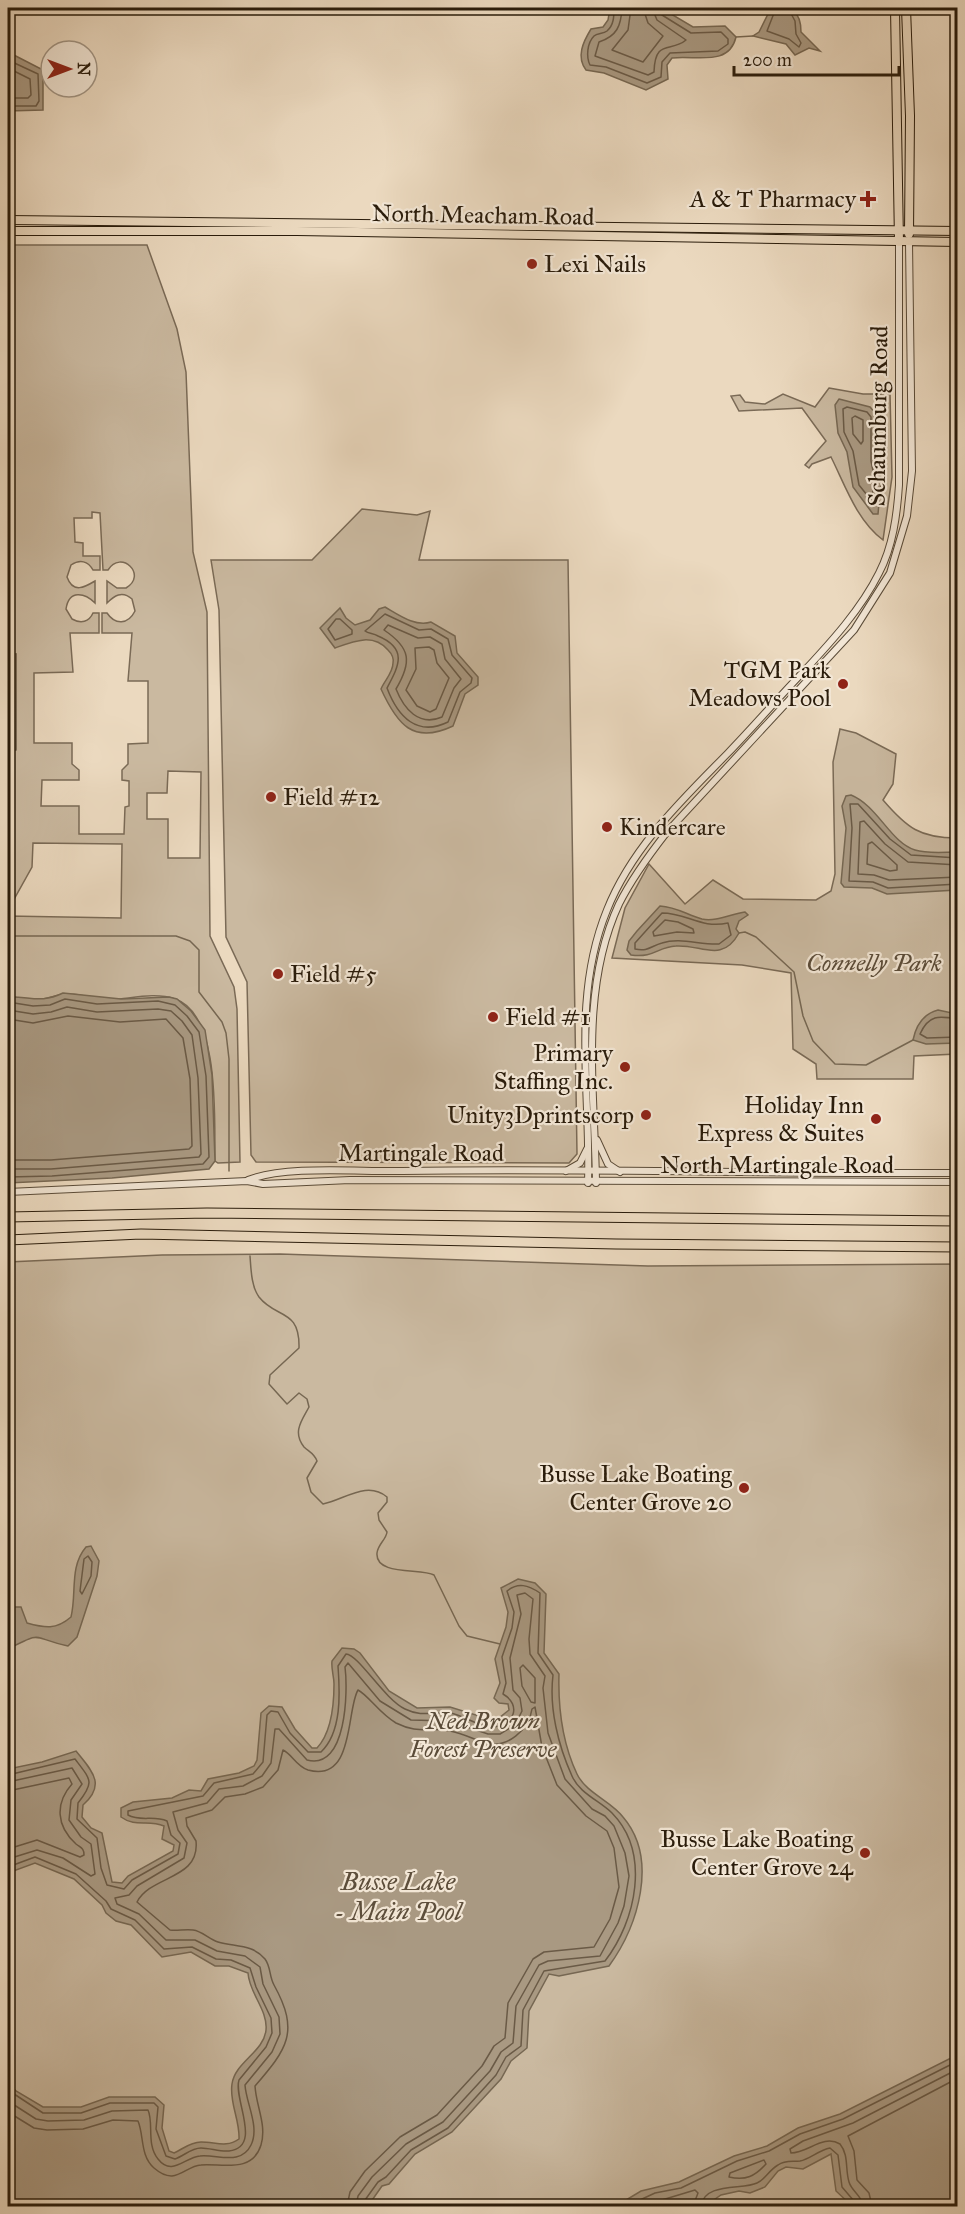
<svg xmlns="http://www.w3.org/2000/svg" width="965" height="2214" font-family="'IM FELL Great Primer',serif">
	<rect width="100%" height="100%" fill="#ebd9bf"/>
	<filter id="stains"><feTurbulence type="fractalNoise" baseFrequency=".00333" numOctaves="4"/><feColorMatrix values="0 0 0 0 .2 0 0 0 0 .09 0 0 0 0 .02 0 0 0 .5 -.17"/></filter>
	<radialGradient id="worn" r=".72"><stop offset=".6" stop-color="#630" stop-opacity="0"/><stop offset="1" stop-color="#630" stop-opacity=".3"/></radialGradient>
	<!-- green -->
	<g fill="#cab9a0" stroke="#7a6a56" stroke-width="1.5" fill-rule="evenodd">
		<path d="M8 245H147L177 329 186 372 193 552 207 612 210 936 234 987 237 1009 240 1162 218 1163 215 1161C214 1121 221 1014 175 999 158 993 138 997 120 999 103 1001 87 995 70 994 58 993 47 1000 35 1000 26 1000 17 996 8 997V916L121 918 122 844 33 843 32 867 8 910V750L16 749V654H8ZM92 512 100 513 103 570H108C121 549 148 575 126 588H117L107 581V603C114 596 122 590 132 599L135 611C128 625 115 625 107 613H102V633H132L128 681H148V743L128 744V764L122 770V780L129 781V806L125 807 124 834H79V806H41L42 780H79V770L72 764V743H34V673L73 672 70 633H99V613H93C89 622 81 624 72 619L66 609C69 589 85 593 95 603V581C85 587 73 594 67 577L71 565C80 559 88 561 93 570H100V556H83V543L75 542 74 518H92ZM168 771 201 772 200 858H168V819H147V793H167Z"/>
		<path d="M829 388 863 394H890L892 477 883 540C857 521 845 485 831 457L812 464 809 468 805 465 826 441 802 408 739 411 731 396 740 395 745 402 765 404 783 394 815 407Z"/>
		<path d="M362 509 417 515 430 511 419 560H568L577 1154 569 1163 256 1162 251 1155 247 982 226 937 219 610 211 560H312Z"/>
		<path d="M840 729 856 733 896 754 893 784 883 800C907 828 920 838 957 838V1054L914 1056 913 1079H817L816 1064 793 1049 791 973 742 965 612 958 625 908 649 864 685 904 713 880 743 899 816 900 831 891 835 874 833 762Z"/>
		<path d="M280 1254 648 1266 957 1264V2206H8V1262L162 1255Z"/>
	</g>
	<!-- water -->
	<g fill="#a99982" stroke="#766752" stroke-width="1.5">
		<path d="M610 8H661L693 27 725 26 736 37C729 67 696 55 672 58L667 65 668 79 646 90 604 73 586 70C576 57 583 42 591 29L603 27 608 20Z"/>
		<path d="M771 8C791 7 801 10 801 32L820 51 809 48 795 55 786 44 753 36 759 32Z"/>
		<path d="M8 52 43 70V110L8 111Z"/>
		<path d="M839 399 870 407 877 415V461L881 481 878 514H873L853 487 847 452 838 433 835 405Z"/>
		<path d="M385 607C399 615 415 627 431 622L455 636 457 653 478 677V685L465 694 453 726C413 745 397 724 381 689 384 681 393 673 393 663 394 658 392 654 388 650 373 633 354 641 335 648L320 628 340 608 346 618 355 625 370 620 379 609Z"/>
		<rect x="8" y="654" width="8" height="96"/>
		<path d="M851 795C878 806 890 842 915 850 928 854 944 852 957 852V890L887 894 872 888 844 887 841 883 846 828 842 806 846 796Z"/>
		<path d="M660 906C677 907 687 915 702 919 716 922 731 914 745 912L748 915 739 921 736 929 739 933C722 964 701 944 676 946 657 947 655 958 631 955L627 950 629 941 637 931Z"/>
		<path d="M63 993 121 999 169 997 177 999 191 1011 205 1030 212 1075 215 1161 209 1169 112 1178 8 1183V997C30 996 40 1004 63 993Z"/>
		<path d="M938 1010 957 1014V1043L926 1044 913 1040C916 1025 923 1014 938 1010Z"/>
		<path d="M91 1546 99 1561 97 1576 77 1637 68 1646C30 1638 45 1630 8 1649L10 1607H21L27 1623C45 1628 56 1630 71 1617 77 1593 69 1567 86 1547Z"/>
		<path d="M518 1579 535 1583 546 1594 544 1653 559 1674C558 1708 562 1742 577 1774 586 1793 611 1801 623 1817 659 1859 638 1926 609 1966L559 1976 549 1974 529 2011 527 2048 511 2061 501 2079 452 2132 415 2154 389 2184 382 2186 368 2206H8V2082L16 2091 43 2107H81L109 2097H155L164 2105 162 2128 169 2151 174 2153C183 2149 190 2142 201 2142 216 2142 226 2148 239 2139 240 2120 229 2102 232 2084 235 2062 264 2052 266 2030 268 2010 249 1993 248 1973L229 1966H215L191 1952 162 1957 131 1925 116 1921 106 1913 102 1905 74 1879 35 1863 8 1873V1769L42 1762 76 1751C91 1770 107 1784 83 1805L82 1817 91 1828 102 1833 112 1882 122 1883 128 1876 173 1851 174 1845 162 1839 164 1826C148 1819 136 1828 121 1817V1808L133 1802 172 1798 189 1790 201 1791 208 1779 239 1773 254 1766 257 1760 261 1713 269 1706 282 1707 295 1729 312 1748H317C331 1733 334 1704 334 1684 334 1676 331 1669 332 1661L342 1648 354 1649 360 1653 389 1691 417 1708 450 1707 495 1721 509 1710 508 1704 499 1703 494 1698 500 1683 495 1659 506 1627 508 1612 501 1588Z"/>
		<path d="M957 2055V2206H852L836 2191 831 2154 803 2169 786 2167 778 2171 765 2187 750 2193 739 2191 721 2195 705 2206H616L641 2191 679 2182 734 2156 767 2146 798 2128 840 2114Z"/>
	</g>
	<g fill="none" stroke-linecap="round" stroke-linejoin="round">
		<!-- shore -->
		<g stroke="#6a5a46" stroke-width="1.5">
			<path d="M614 8C614 16 614 25 607 31 603 34 597 33 594 36 587 43 586 57 590 65L606 67 647 83 661 77 662 62 670 53 718 51 728 44V39L721 32 691 33 662 15 660 8"/>
			<path d="M622 8C621 26 617 36 599 42L595 56 648 75 654 72C655 38 671 53 686 40L657 20 652 8"/>
			<path d="M631 8 628 30 612 50 643 62 663 36 648 23 643 8"/>
			<path d="M776 8 767 31 789 39 799 47 801 43 796 34 795 21 788 8"/>
			<path d="M8 60 38 74 39 101 36 106H8"/>
			<path d="M8 68 30 79 31 95 28 98H8"/>
			<path d="M847 407 867 412 871 417V461L875 480 871 500 859 485 853 451 844 432 843 409Z"/>
			<path d="M855 416 863 420V441L861 444 853 434 852 418Z"/>
			<path d="M385 614 419 630 431 629 448 639 452 655 472 678 471 683 460 692 448 722C417 737 398 717 387 688 398 667 409 649 378 636 373 633 369 634 365 631Z"/>
			<path d="M336 619H340L352 630V634L335 640 328 629Z"/>
			<path d="M388 625 418 638 430 637 442 644 445 659 461 679 454 688 442 717C419 727 404 709 396 689 412 662 411 648 384 630Z"/>
			<path d="M429 647 434 650 437 663 449 678 436 709 430 712 417 706 406 690 416 669 415 648Z"/>
			<path d="M8 660 10 663 8 744"/>
			<path d="M872 842 897 865V870L890 871 867 864 868 844Z"/>
			<path d="M958 858 911 855 890 839 858 804H850L852 828 849 881 873 882 888 888 958 884"/>
			<path d="M958 865 908 862 885 844 864 821 860 822 858 874 874 875 889 880 958 877"/>
			<path d="M662 913C687 913 701 929 728 923L731 935 719 944C700 945 680 937 662 943 651 946 648 952 635 949V943Z"/>
			<path d="M665 920 678 922 693 929 694 933 677 932 654 936 653 932Z"/>
			<path d="M8 1002 33 1006 50 1005 65 999 97 1004 158 1001 175 1005 187 1016 199 1032 206 1076 209 1157 203 1164 52 1176 8 1177"/>
			<path d="M8 1010 33 1014 51 1012 67 1007 97 1012 158 1009 171 1011 182 1021 192 1035 198 1078 201 1154 199 1157 51 1169H8"/>
			<path d="M8 1019 33 1023 68 1016 120 1022 166 1019 183 1038 190 1079 192 1146 189 1149 51 1160H8"/>
			<path d="M958 1019C939 1016 929 1014 920 1034L927 1038 958 1037"/>
			<path d="M88 1556 92 1562 91 1576 82 1594 80 1591 84 1559Z"/>
			<path d="M523 1665 535 1678V1703L531 1702 522 1686 520 1668Z"/>
			<path d="M8 1775 75 1759C91 1780 95 1782 78 1803L77 1819 97 1838 101 1868 107 1885 124 1889 132 1880 178 1854 180 1843 171 1835 167 1821C154 1815 140 1822 128 1815V1811L203 1796 214 1783 253 1774 263 1762 267 1715 271 1711 278 1712 290 1733 308 1752H321C342 1732 340 1693 338 1666L346 1654C359 1655 384 1699 405 1709 421 1717 433 1712 450 1713 464 1715 480 1728 493 1727 514 1726 522 1705 503 1694L506 1683 502 1657 512 1628 514 1612 507 1591C518 1582 528 1585 540 1593L538 1653 553 1675C549 1708 558 1745 572 1776 579 1793 600 1801 612 1813 651 1853 636 1921 605 1961L544 1971 523 2010 521 2046 506 2057 496 2075 448 2128 411 2150 386 2177 378 2182 365 2200 364 2206"/>
			<path d="M8 1782 72 1768 82 1784 71 1800 69 1820 81 1837 91 1844 95 1874 91 1876 63 1858 37 1850 8 1859"/>
			<path d="M8 1791 69 1778 72 1784C55 1803 56 1826 76 1844 81 1848 84 1848 84 1855L80 1857 37 1840 8 1849"/>
			<path d="M8 1867 35 1857 76 1874 106 1901 111 1909 135 1920 164 1949 192 1947 216 1959 231 1960 250 1968 256 1987 271 2018 272 2033 266 2047 239 2080C233 2099 263 2147 229 2151 220 2152 210 2148 201 2148 191 2148 184 2156 175 2159L166 2156 156 2129 158 2107 154 2103H110L81 2113H43L8 2090"/>
			<path d="M8 2101 36 2119 48 2121 84 2120 112 2111 148 2110C154 2123 146 2144 158 2159 172 2177 185 2157 200 2156 217 2154 241 2166 251 2145 260 2127 246 2103 245 2085L272 2052 280 2034 279 2017 263 1984 260 1967 245 1956 217 1951 195 1940H166L139 1914 117 1904 115 1898 129 1895 137 1886 184 1858 187 1843 178 1830 173 1812 207 1803 219 1789 243 1786 262 1776 271 1763 275 1729H279L307 1760C347 1771 348 1690 345 1667L348 1663 380 1701 411 1720 449 1721 488 1734H500L515 1725 522 1711 520 1698 513 1690 510 1658 521 1614 517 1595 525 1593 533 1599 529 1639 530 1654 545 1676 543 1688 548 1733 565 1779 592 1809 605 1816 614 1826 625 1853 629 1876 624 1906 618 1923 600 1956 548 1961 539 1965 516 2006 513 2043 501 2052 490 2071 443 2122 406 2144 372 2177 358 2196 356 2206"/>
			<path d="M8 2112 34 2128 47 2130 83 2129 113 2120 138 2121C144 2135 140 2156 154 2168 176 2187 184 2166 201 2165 221 2163 252 2174 261 2145 267 2125 256 2106 255 2086 287 2049 300 2032 274 1985 269 1976 271 1967 265 1959 253 1944 234 1947 218 1942 209 1939 202 1931 193 1930 185 1929 177 1931 170 1930L137 1902C151 1875 200 1880 196 1841L187 1826 186 1818 212 1810 225 1797 245 1794 263 1787 278 1770 283 1750C292 1754 296 1766 308 1770 355 1783 346 1710 358 1690 368 1695 380 1714 396 1723 418 1734 429 1727 450 1731 462 1733 473 1739 485 1743 507 1749 529 1730 532 1709L535 1707 542 1747 557 1785 586 1816 607 1831 614 1848 619 1887 610 1919 594 1947 544 1952 533 1959 508 2003 505 2038 494 2046 482 2066 437 2115 400 2137 365 2171 350 2192 347 2206"/>
			<path d="M764 2160 766 2164C755 2176 746 2181 729 2177L730 2173Z"/>
			<path d="M627 2206 655 2193 681 2188 737 2161 769 2151 800 2134 843 2119 958 2061"/>
			<path d="M642 2206 695 2190 698 2193 693 2206"/>
			<path d="M701 2206C704 2182 743 2190 757 2183 765 2180 769 2170 778 2165 785 2160 792 2162 800 2161 810 2159 819 2150 830 2148L838 2155 842 2187 854 2201 855 2206"/>
			<path d="M863 2206C862 2195 852 2192 849 2182 845 2169 849 2155 840 2144 823 2134 808 2153 791 2153L790 2149 803 2141 853 2123 958 2069"/>
			<path d="M872 2206 869 2193 857 2180 854 2151 848 2136 958 2078"/>
		</g>
		<!-- stream -->
		<g stroke="#766752" stroke-width="1.5">
			<path d="M736 37 753 36"/>
			<path d="M739 933 745 932 756 937 794 972 803 1016 813 1041 835 1064 866 1065 913 1040"/>
			<path d="M8 936H176L190 941 199 950V992L222 1022 226 1033 229 1059V1171"/>
			<path d="M250 1256C251 1268 251 1286 259 1297 276 1319 300 1308 299 1348L270 1375 269 1384 287 1404 299 1393 307 1399 309 1407C302 1420 292 1432 304 1447 309 1452 314 1453 317 1461L307 1478 311 1492 323 1504C344 1500 367 1480 387 1497V1502L378 1513 379 1520 387 1532C386 1540 378 1544 377 1553 375 1576 421 1568 434 1575L459 1626 467 1636 500 1644"/>
		</g>
		<defs>
			<g id="minor">
				<path d="M597 1140 608 1164 620 1172"/>
				<path d="M566 1171 580 1163 587 1149"/>
				<path d="M248 1180C287 1165 358 1172 402 1171 587 1168 772 1174 958 1173"/>
				<path d="M588 1183C591 1091 571 998 607 910 632 847 682 800 728 753 754 726 779 697 805 670 832 641 861 609 879 573 893 546 897 515 899 485V242"/>
				<path d="M596 1183C595 1092 579 990 619 904 632 878 649 855 667 832L854 630 890 573 907 516 912 471 909 242"/>
				<path d="M8 1192 247 1181 263 1184 350 1180 958 1182"/>
			</g>
			<g id="major">
				<path d="M895 8 899 242"/>
				<path d="M906 8 910 116 909 234"/>
				<path d="M8 220 958 231"/>
				<path d="M8 231H297L958 242"/>
			</g>
			<g id="highway">
				<path d="M8 1217 207 1213 958 1221"/>
				<path d="M8 1240 141 1234 616 1244 958 1247"/>
			</g>
		</defs>
		<!-- minor casing -->
		<use href="#minor" stroke="#5a4b38" stroke-width="8"/>
		<!-- major casing -->
		<use href="#major" stroke="#2a1c0b" stroke-width="10"/>
		<!-- highway casing -->
		<use href="#highway" stroke="#2a1c0b" stroke-width="11"/>
		<!-- minor -->
		<use href="#minor" stroke="#f2e6d5" stroke-width="6"/>
		<!-- major -->
		<use href="#major" stroke="#ebd9bf" stroke-width="8"/>
		<!-- highway -->
		<use href="#highway" stroke="#ebd9bf" stroke-width="9"/>
	</g>
	<!-- markers -->
	<g fill="#8f2418" stroke="#f2e6d5" stroke-width="2">
		<path d="M865 190h6v6h6v6h-6v6h-6v-6h-6v-6h6z"/>
		<circle cx="532" cy="264" r="6"/>
		<circle cx="843" cy="684" r="6"/>
		<circle cx="271" cy="797" r="6"/>
		<circle cx="607" cy="827" r="6"/>
		<circle cx="278" cy="974" r="6"/>
		<circle cx="493" cy="1017" r="6"/>
		<circle cx="625" cy="1067" r="6"/>
		<circle cx="646" cy="1115" r="6"/>
		<circle cx="876" cy="1119" r="6"/>
		<circle cx="744" cy="1488" r="6"/>
		<circle cx="865" cy="1853" r="6"/>
	</g>
	<g text-anchor="middle" stroke-width="4.5" stroke-linejoin="round" paint-order="stroke">
		<!-- poi labels -->
		<g font-size="24" fill="#2a1c0b" stroke="#f2e6d5" text-anchor="end">
			<text x="856" y="207">A &amp; T Pharmacy</text>
			<text x="544" y="272" text-anchor="start">Lexi Nails</text>
			<text x="831" y="678">TGM Park<tspan x="831" dy="28">Meadows Pool</tspan></text>
			<text x="283" y="805" text-anchor="start">Field #12</text>
			<text x="619" y="835" text-anchor="start">Kindercare</text>
			<text x="290" y="982" text-anchor="start">Field #5</text>
			<text x="505" y="1025" text-anchor="start">Field #1</text>
			<text x="613" y="1061">Primary<tspan x="613" dy="28">Staffing Inc.</tspan></text>
			<text x="864" y="1113">Holiday Inn<tspan x="864" dy="28">Express &amp; Suites</tspan></text>
			<text x="634" y="1123">Unity3Dprintscorp</text>
			<text x="732" y="1482">Busse Lake Boating<tspan x="732" dy="28">Center Grove 20</tspan></text>
			<text x="853" y="1847">Busse Lake Boating<tspan x="853" dy="28">Center Grove 24</tspan></text>
		</g>
		<!-- street labels -->
		<g font-size="24" fill="#2a1c0b" stroke="#f2e6d5">
			<text transform="translate(483 215) rotate(1)" y="8">North Meacham Road</text>
			<text transform="translate(878 416) rotate(-89)" y="8">Schaumburg Road</text>
			<text x="421" y="1161">Martingale Road</text>
			<text x="777" y="1173">North Martingale Road</text>
		</g>
		<!-- park labels -->
		<g font-size="24" font-style="italic" fill="#5a4b38" stroke="#f2e6d5">
			<text x="874" y="971">Connelly Park</text>
			<text x="483" y="1729">Ned Brown<tspan x="483" dy="28">Forest Preserve</tspan></text>
		</g>
		<!-- water labels -->
		<g font-size="26" font-style="italic" fill="#5d4e3b" stroke="#f2e6d5">
			<text x="398" y="1890">Busse Lake<tspan x="398" dy="30">- Main Pool</tspan></text>
		</g>
	</g>
	<!-- margin -->
	<rect width="965" height="2214" fill="none" stroke="#ebd9bf" stroke-width="30"/>
	<rect x="9" y="9" width="947" height="2196" fill="none" stroke="#2a1c0b" stroke-width="3"/>
	<rect x="15" y="15" width="935" height="2184" fill="none" stroke="#2a1c0b" stroke-width="1.5"/>
	<!-- north arrow -->
	<g transform="translate(69 69) rotate(90)"><circle r="28" fill="#f2e6d5" stroke="#a29584" stroke-width="1.5"/>
	<path d="M0-4.5L10 22L0 15L-10 22Z" fill="#8f2418"/>
	<text y="-9" font-size="16" font-weight="bold" text-anchor="middle" fill="#2a1c0b">N</text>
	</g>
	<!-- scale -->
	<path d="M734 66v9h165v-9" fill="none" stroke="#2a1c0b" stroke-width="3"/>
	<text x="743" y="66" font-size="18" fill="#2a1c0b" stroke="#f2e6d5" stroke-width="4.5" paint-order="stroke">200 m</text>
	<rect width="100%" height="100%" filter="url(#stains)"/>
	<rect width="100%" height="100%" fill="url(#worn)"/>
</svg>
